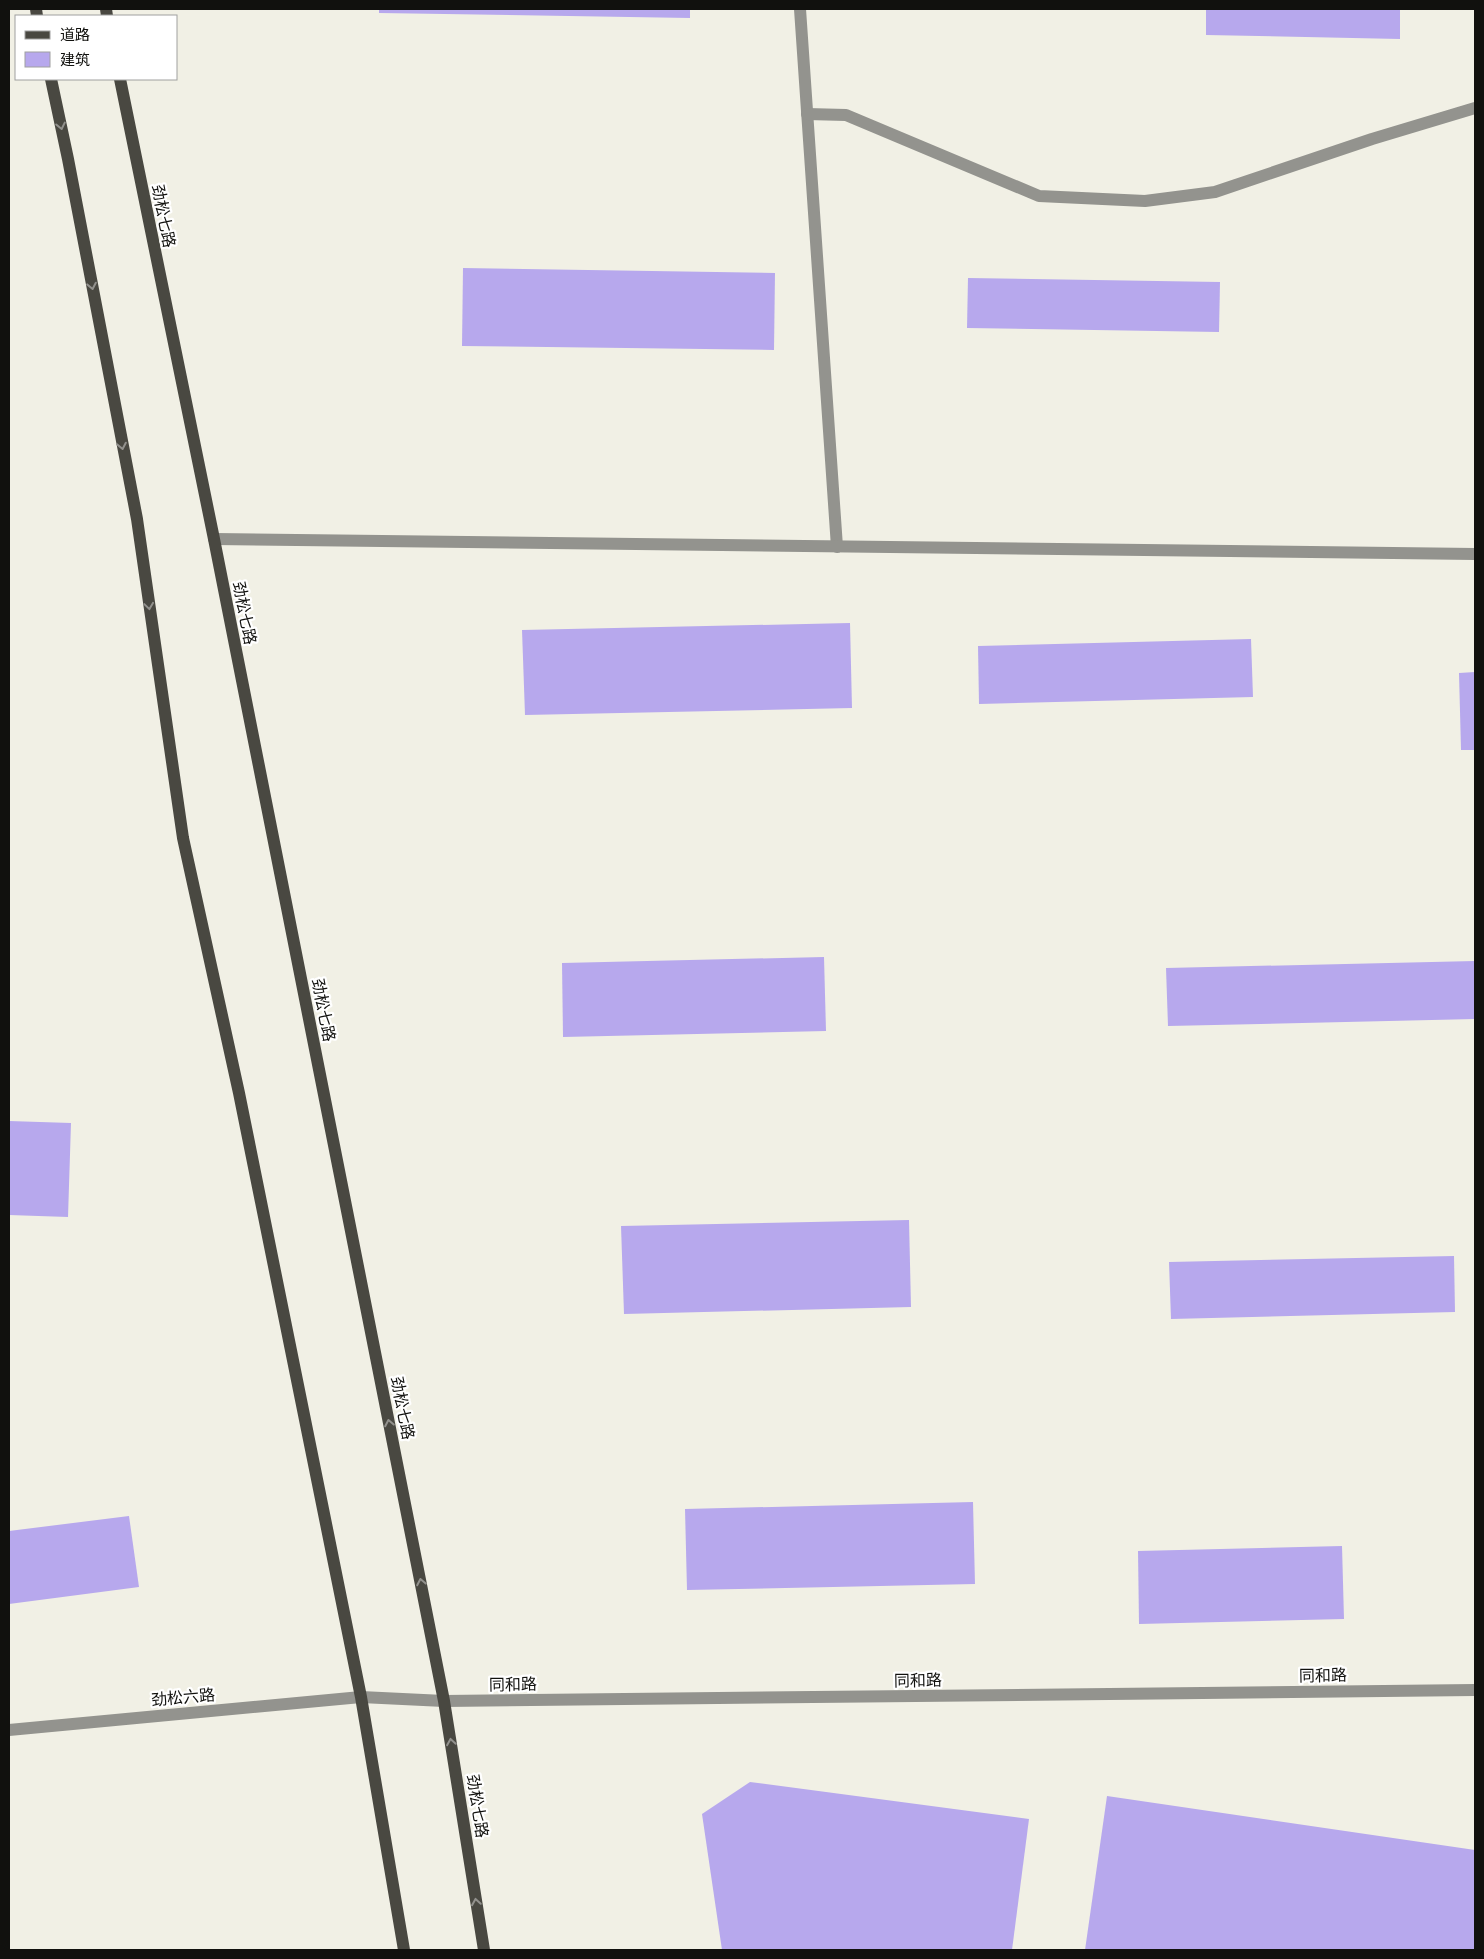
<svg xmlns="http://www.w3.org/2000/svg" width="1484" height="1959" font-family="Ubuntu,'Noto Sans SC',sans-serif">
	<rect width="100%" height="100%" fill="#f1f0e5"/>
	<!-- building -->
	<g fill="#b7a8ed">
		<path d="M379 9H690V18L379 13Z"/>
		<path d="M1206 9H1400V39L1206 35Z"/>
		<path d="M463 268 775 273 774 350 462 346Z"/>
		<path d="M968 278 1220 282 1219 332 967 328Z"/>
		<path d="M850 623 852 708 525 715 522 630Z"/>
		<path d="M1251 639 1253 697 979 704 978 646Z"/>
		<path d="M1475 672V750H1461L1459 673Z"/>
		<path d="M824 957 826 1031 563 1037 562 963Z"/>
		<path d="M1475 961V1019L1168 1026 1166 968Z"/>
		<path d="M9 1121 71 1123 68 1217 9 1215Z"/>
		<path d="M909 1220 911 1307 624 1314 621 1226Z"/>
		<path d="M1454 1256 1455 1312 1171 1319 1169 1262Z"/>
		<path d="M973 1502 975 1584 687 1590 685 1509Z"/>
		<path d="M129 1516 139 1587 9 1604V1531Z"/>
		<path d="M1342 1546 1344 1619 1139 1624 1138 1551Z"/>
		<path d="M750 1782 1029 1819 1012 1950H722L702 1814Z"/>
		<path d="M1107 1796 1475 1850V1950H1085Z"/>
	</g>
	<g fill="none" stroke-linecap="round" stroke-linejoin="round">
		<!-- minor -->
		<g stroke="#93938e" stroke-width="12">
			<path d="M800 9 837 547"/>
			<path d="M807 114 846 115 1039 196 1145 201 1215 192 1372 139 1475 108"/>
			<path d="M214 539 1475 554"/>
			<path d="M9 1730 361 1697 444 1701 1475 1690"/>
		</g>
		<!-- major -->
		<g stroke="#494841" stroke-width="12">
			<path d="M36 9 37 16"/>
			<path d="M106 9 107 16"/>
			<path d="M51 79 68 159 137 519 183 838 239 1093 361 1697 404 1950"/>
			<path d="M120 79 214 539 444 1701 484 1950"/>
		</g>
	</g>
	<!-- one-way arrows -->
	<defs><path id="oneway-chevron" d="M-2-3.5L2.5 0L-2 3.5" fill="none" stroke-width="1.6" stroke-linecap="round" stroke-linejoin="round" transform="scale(1.25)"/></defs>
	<g stroke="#92918d">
		<use href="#oneway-chevron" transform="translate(61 126) rotate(78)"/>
		<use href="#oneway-chevron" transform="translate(92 286) rotate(79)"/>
		<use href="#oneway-chevron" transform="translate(122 446) rotate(79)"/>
		<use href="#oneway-chevron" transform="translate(149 606) rotate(82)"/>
		<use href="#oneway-chevron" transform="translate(389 1423) rotate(-101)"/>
		<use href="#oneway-chevron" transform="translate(421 1582) rotate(-101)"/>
		<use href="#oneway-chevron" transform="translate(451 1742) rotate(-99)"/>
		<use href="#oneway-chevron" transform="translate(476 1902) rotate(-99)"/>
	</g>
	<g text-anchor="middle" stroke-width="4.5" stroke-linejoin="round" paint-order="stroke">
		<!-- street labels -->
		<g font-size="16" fill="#11110e" stroke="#fff">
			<text transform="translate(164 216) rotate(79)" y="6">劲松七路</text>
			<text transform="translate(245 613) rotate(79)" y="6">劲松七路</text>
			<text transform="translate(324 1010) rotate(79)" y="6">劲松七路</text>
			<text transform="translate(403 1408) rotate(79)" y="6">劲松七路</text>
			<text transform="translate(1323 1675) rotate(-1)" y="6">同和路</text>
			<text transform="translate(918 1680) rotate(-1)" y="6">同和路</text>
			<text transform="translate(513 1684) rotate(-1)" y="6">同和路</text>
			<text transform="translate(183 1697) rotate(-5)" y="6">劲松六路</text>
			<text transform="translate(478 1806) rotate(81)" y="6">劲松七路</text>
		</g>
	</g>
	<!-- border -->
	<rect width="1484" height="1959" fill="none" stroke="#11110e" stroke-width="20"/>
	<!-- legend -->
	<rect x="15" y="15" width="162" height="65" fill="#ffffff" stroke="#a0a09f"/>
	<rect x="25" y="31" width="25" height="8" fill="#494841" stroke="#a0a09f"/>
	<text x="60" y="40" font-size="15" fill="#11110e">道路</text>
	<rect x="25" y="52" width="25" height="15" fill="#b7a8ed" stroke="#a0a09f"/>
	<text x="60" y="65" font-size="15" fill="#11110e">建筑</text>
</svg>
